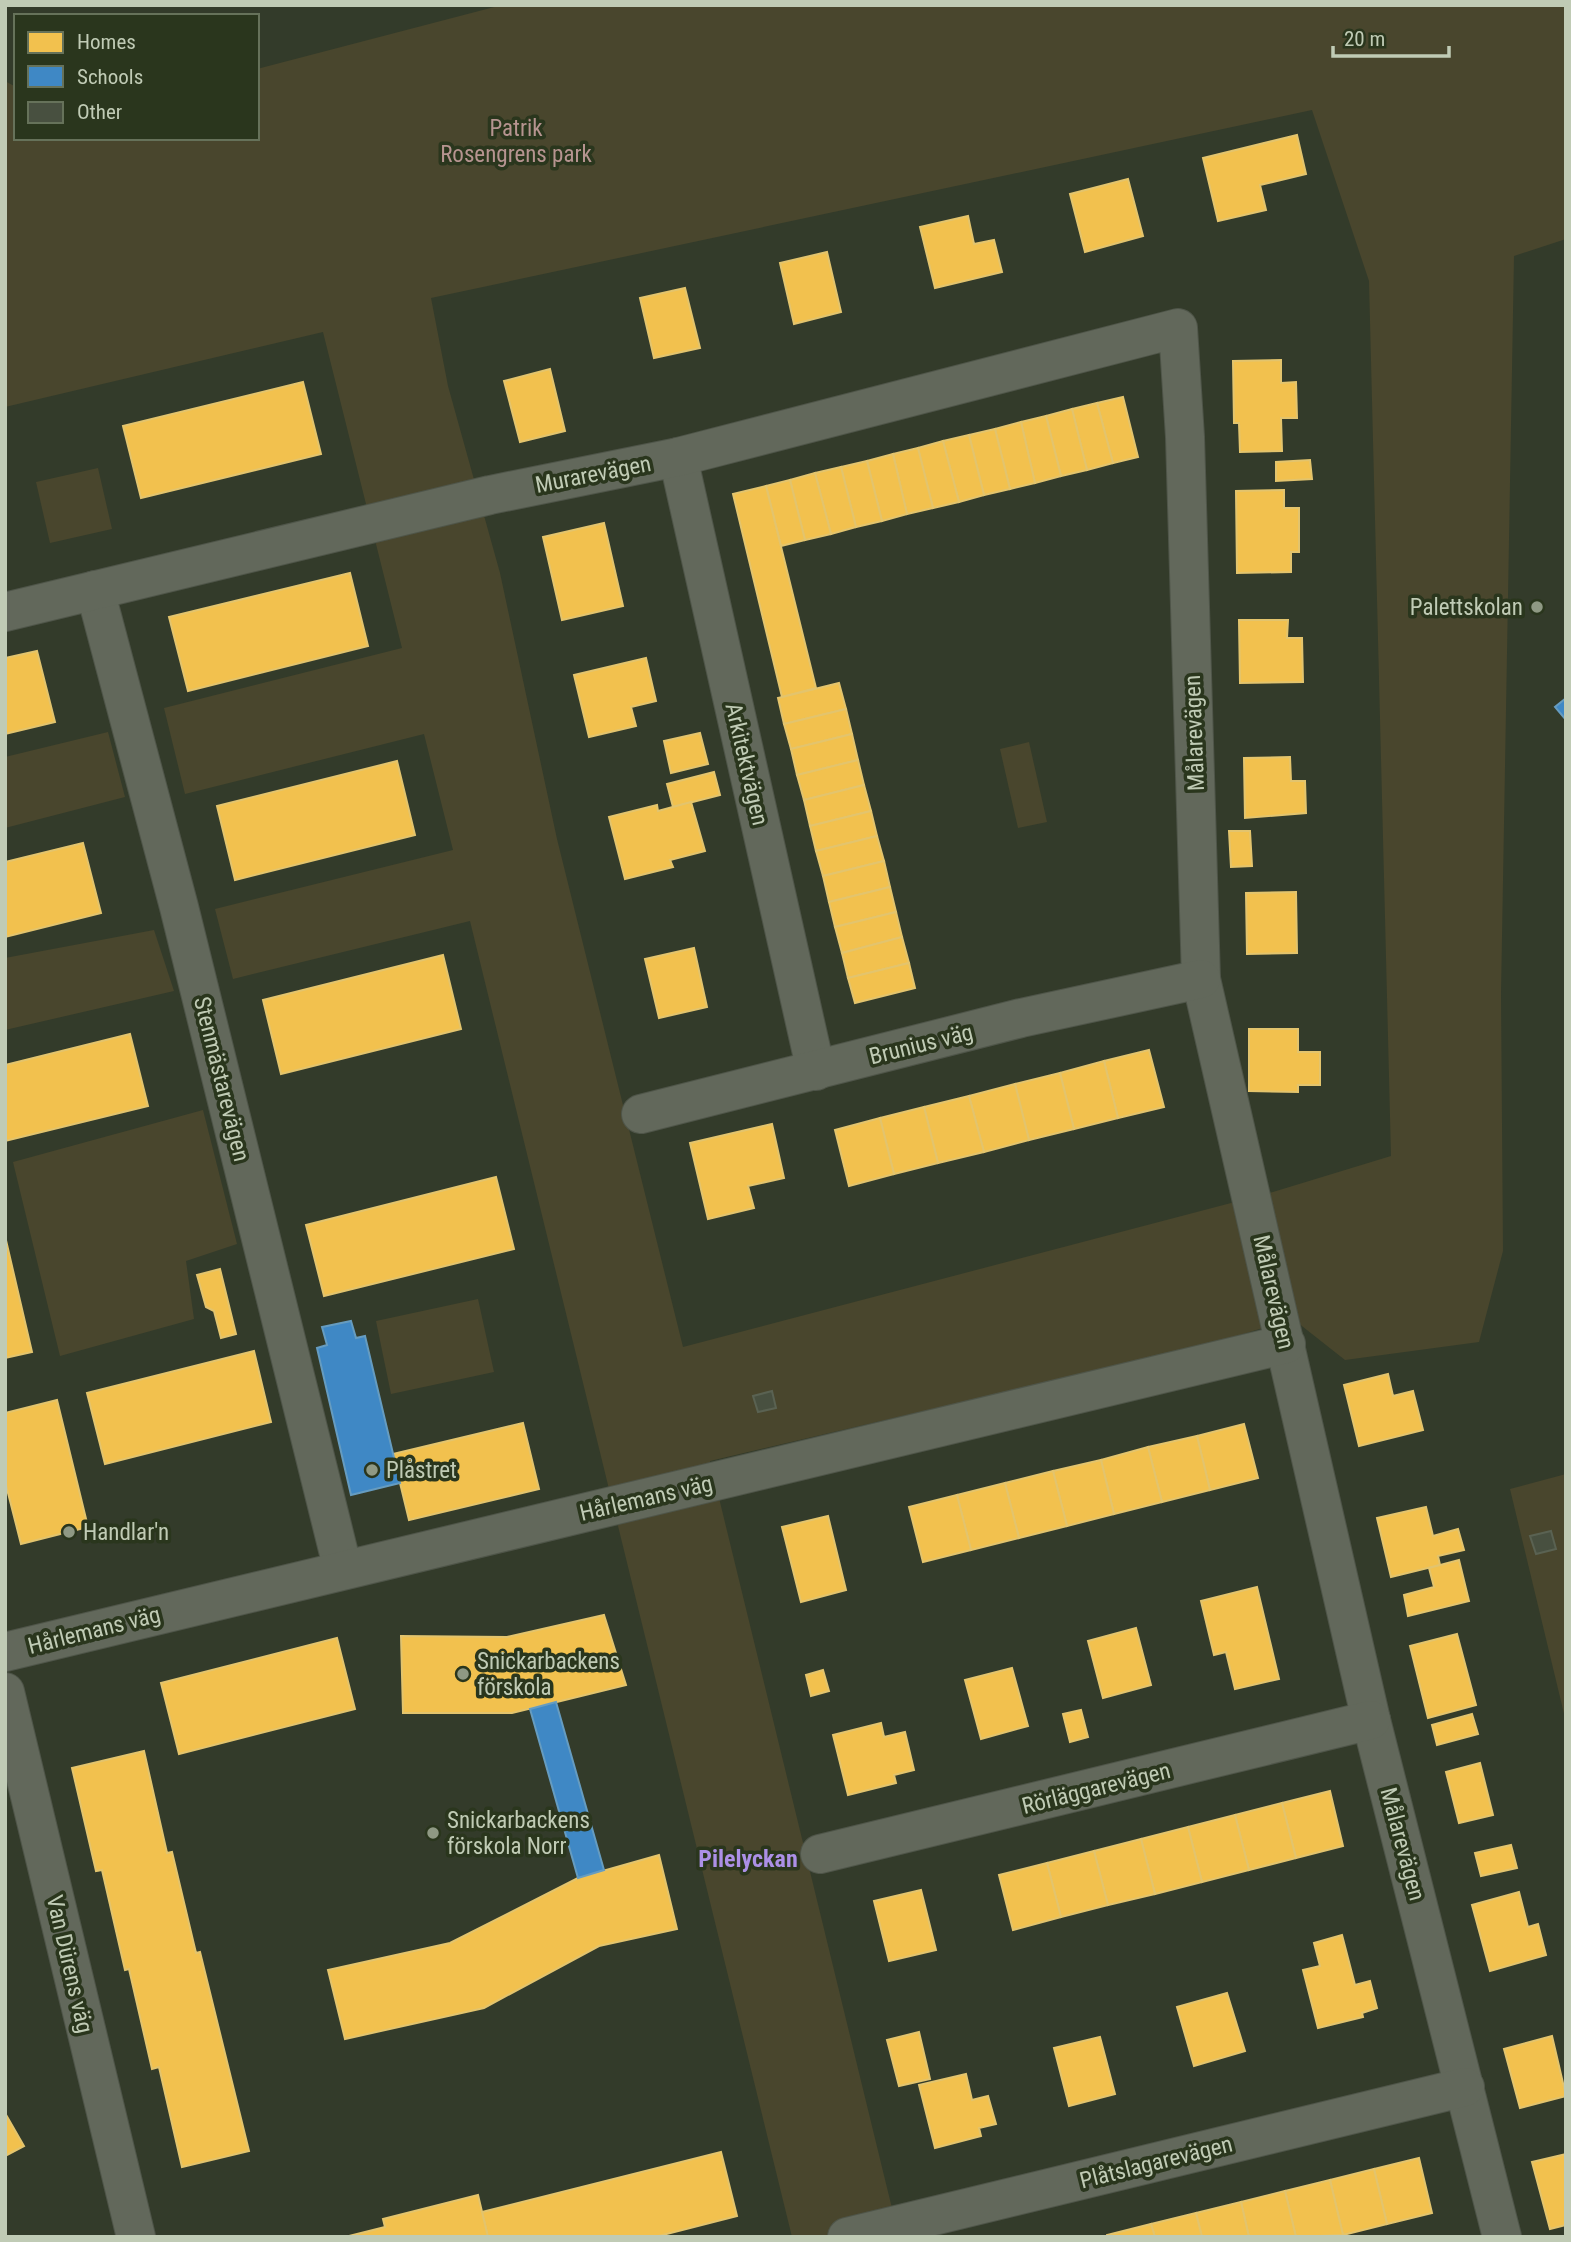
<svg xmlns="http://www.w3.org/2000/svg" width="1571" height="2242" font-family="'Roboto Condensed',sans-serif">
	<rect width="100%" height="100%" fill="#333b2a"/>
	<!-- green -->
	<g fill="#49462d" fill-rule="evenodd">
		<path d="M502 5H1566V239L1514 256 1501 994 1503 1251 1479 1342 1345 1360 1293 1319 1210 1344 710 1461 899 2237H792L470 921 233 979 215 909 453 850 424 734 185 794 164 708 402 648 323 332 5 407V81L16 87V138H257V69ZM1312 110 1369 281 1391 1156 1273 1192 683 1347 557 839 500 573 448 386 431 298Z"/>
		<path d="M98 468 112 529 50 543 36 482Z"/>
		<path d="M108 732 125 797 5 828V757Z"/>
		<path d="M1029 742 1047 822 1018 828 1000 749Z"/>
		<path d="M154 930 174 991 5 1030V958Z"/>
		<path d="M203 1110 237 1244 186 1261 194 1319 60 1356 13 1162Z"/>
		<path d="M478 1299 494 1372 391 1394 376 1321Z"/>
		<path d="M1566 1474V1722L1510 1489Z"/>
	</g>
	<!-- homes -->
	<g fill="#f2c14e" stroke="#e3c46d" stroke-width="2">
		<path d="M1297 135 1306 174 1260 185 1266 210 1218 221 1203 158Z"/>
		<path d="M1128 179 1143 236 1085 252 1070 194Z"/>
		<path d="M968 216 974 244 994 240 1002 272 935 288 920 227Z"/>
		<path d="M827 252 841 312 794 324 780 263Z"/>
		<path d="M685 288 700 348 654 358 640 298Z"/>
		<path d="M1281 360V383L1296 382 1297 418H1281L1282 451 1240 452 1239 423H1234L1233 361Z"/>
		<path d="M550 369 565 431 520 442 504 381Z"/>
		<path d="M303 382 321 454 141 498 123 426Z"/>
		<path d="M1123 397 1138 457 1113 463 1097 403Z"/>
		<path d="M1097 403 1113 463 1087 470 1072 409Z"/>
		<path d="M1072 409 1087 470 1061 476 1046 416Z"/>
		<path d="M1046 416 1061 476 1035 483 1021 422Z"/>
		<path d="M1021 422 1035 483 1010 489 995 429Z"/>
		<path d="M995 429 1010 489 984 495 969 435Z"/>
		<path d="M969 435 984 495 959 502 943 441Z"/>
		<path d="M943 441 959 502 933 508 918 448Z"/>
		<path d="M918 448 933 508 907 514 893 454Z"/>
		<path d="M893 454 907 514 882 521 867 461Z"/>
		<path d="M1310 460 1312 479 1276 481V462Z"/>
		<path d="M867 461 882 521 856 527 841 467Z"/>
		<path d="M841 467 856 527 831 534 815 473Z"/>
		<path d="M815 473 831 534 805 540 790 480Z"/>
		<path d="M790 480 805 540 781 546 766 486Z"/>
		<path d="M766 486 816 688 782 697 733 494Z"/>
		<path d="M1284 490V508H1299V552H1291V572L1237 573 1236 491Z"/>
		<path d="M604 523 623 606 562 620 543 537Z"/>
		<path d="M350 573 368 646 188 691 169 617Z"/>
		<path d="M1239 620H1288L1287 638H1302L1303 682 1240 683Z"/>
		<path d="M37 651 55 722 5 734V658Z"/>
		<path d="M646 658 656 701 631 707 636 726 589 737 574 675Z"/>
		<path d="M839 683 846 709 784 724 778 698Z"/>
		<path d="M846 709 852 734 791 749 784 724Z"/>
		<path d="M700 733 708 764 671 773 664 741Z"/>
		<path d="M852 734 858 760 797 775 791 749Z"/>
		<path d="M1290 757 1291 781H1305L1306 813 1245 818 1244 758Z"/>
		<path d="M858 760 864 785 804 800 797 775Z"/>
		<path d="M397 761 415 835 235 880 217 806Z"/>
		<path d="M714 772 720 795 673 807 667 784Z"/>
		<path d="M864 785 871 811 810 826 804 800Z"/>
		<path d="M691 802 705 851 670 860 673 867 625 879 609 817 657 805 658 811Z"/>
		<path d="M871 811 877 836 816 851 810 826Z"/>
		<path d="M1229 831H1250L1252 866 1231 867Z"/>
		<path d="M877 836 884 861 823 876 816 851Z"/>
		<path d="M83 843 101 913 5 937V862Z"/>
		<path d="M884 861 890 887 829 902 823 876Z"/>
		<path d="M890 887 896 912 835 927 829 902Z"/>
		<path d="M1296 892 1297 953 1247 954 1246 893Z"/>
		<path d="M896 912 902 937 842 953 835 927Z"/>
		<path d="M902 937 909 963 848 978 842 953Z"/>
		<path d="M694 948 707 1007 659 1018 645 959Z"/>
		<path d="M443 955 461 1029 281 1074 263 1000Z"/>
		<path d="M909 963 915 988 855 1003 848 978Z"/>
		<path d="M1249 1029H1298V1052H1320V1085H1298V1092L1249 1091Z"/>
		<path d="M130 1034 148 1106 5 1141V1065Z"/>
		<path d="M1149 1050 1164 1107 1118 1118 1104 1061Z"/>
		<path d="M1104 1061 1118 1118 1074 1129 1060 1073Z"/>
		<path d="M1060 1073 1074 1129 1029 1140 1015 1084Z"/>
		<path d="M1015 1084 1029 1140 984 1152 969 1096Z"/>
		<path d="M969 1096 984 1152 938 1163 924 1107Z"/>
		<path d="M924 1107 938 1163 894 1174 880 1118Z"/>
		<path d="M880 1118 894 1174 849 1186 835 1130Z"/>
		<path d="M772 1124 784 1178 748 1186 754 1208 708 1219 690 1143Z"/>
		<path d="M496 1177 514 1249 324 1296 306 1225Z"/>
		<path d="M5 1236 32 1352 5 1358Z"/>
		<path d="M220 1269 236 1334 221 1338 214 1311 206 1307 197 1275Z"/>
		<path d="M254 1351 271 1422 105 1464 87 1393Z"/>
		<path d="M1388 1374 1393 1396 1413 1391 1423 1430 1359 1446 1344 1385Z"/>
		<path d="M57 1400 88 1527 21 1544 5 1481V1413Z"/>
		<path d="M523 1423 539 1489 409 1520 393 1454Z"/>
		<path d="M1244 1424 1258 1478 1210 1490 1197 1436Z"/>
		<path d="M1197 1436 1210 1490 1162 1502 1148 1447Z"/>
		<path d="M1148 1447 1162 1502 1114 1514 1101 1460Z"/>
		<path d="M1101 1460 1114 1514 1067 1526 1053 1471Z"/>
		<path d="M1053 1471 1067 1526 1019 1538 1005 1483Z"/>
		<path d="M1005 1483 1019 1538 971 1550 957 1495Z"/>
		<path d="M957 1495 971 1550 923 1562 909 1507Z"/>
		<path d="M1426 1507 1433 1536 1458 1529 1464 1550 1438 1556 1440 1565 1391 1577 1377 1518Z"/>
		<path d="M828 1516 846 1590 801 1602 782 1527Z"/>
		<path d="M1459 1560 1469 1601 1408 1616 1404 1595 1434 1587 1429 1568Z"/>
		<path d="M1257 1587 1279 1679 1235 1689 1226 1652 1214 1655 1201 1601Z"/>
		<path d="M604 1615 626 1685 512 1713H403L401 1636 507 1637Z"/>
		<path d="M1136 1628 1151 1685 1103 1698 1088 1641Z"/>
		<path d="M1457 1634 1476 1705 1428 1718 1410 1646Z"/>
		<path d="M337 1638 355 1709 179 1754 161 1683Z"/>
		<path d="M1012 1668 1028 1726 981 1739 965 1680Z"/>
		<path d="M823 1670 829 1691 811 1696 806 1675Z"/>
		<path d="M1081 1710 1088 1737 1070 1742 1063 1714Z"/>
		<path d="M1472 1714 1478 1734 1437 1745 1432 1725Z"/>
		<path d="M881 1723 884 1737 905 1732 914 1770 894 1775 896 1783 848 1795 833 1735Z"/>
		<path d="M144 1751 167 1853 172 1852 196 1953 200 1952 249 2151 182 2167 159 2067 152 2069 129 1969 125 1970 102 1870 96 1871 72 1768Z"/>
		<path d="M1480 1763 1493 1815 1459 1823 1446 1772Z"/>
		<path d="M1330 1791 1343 1846 1296 1858 1282 1803Z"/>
		<path d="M1282 1803 1296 1858 1249 1870 1235 1815Z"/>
		<path d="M1235 1815 1249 1870 1202 1882 1188 1827Z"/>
		<path d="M1188 1827 1202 1882 1155 1894 1141 1839Z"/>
		<path d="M1141 1839 1155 1894 1108 1905 1094 1851Z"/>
		<path d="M1511 1845 1517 1868 1481 1876 1475 1853Z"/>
		<path d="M1094 1851 1108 1905 1061 1917 1047 1863Z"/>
		<path d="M659 1855 677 1929 599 1946 484 2008 345 2039 328 1970 450 1943 578 1878Z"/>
		<path d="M1047 1863 1061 1917 1013 1930 999 1875Z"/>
		<path d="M921 1890 936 1950 889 1961 874 1901Z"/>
		<path d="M1519 1892 1528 1927 1538 1924 1546 1955 1490 1971 1472 1905Z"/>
		<path d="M1342 1935 1355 1985 1370 1981 1377 2008 1362 2013 1363 2017 1318 2028 1303 1970 1320 1966 1314 1943Z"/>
		<path d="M1227 1993 1245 2051 1194 2066 1177 2007Z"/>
		<path d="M919 2032 930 2079 899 2086 887 2040Z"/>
		<path d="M1552 2036 1566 2096 1520 2108 1504 2049Z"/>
		<path d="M1100 2037 1115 2094 1069 2106 1054 2048Z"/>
		<path d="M966 2074 972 2100 988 2096 996 2124 979 2128 981 2136 935 2148 919 2085Z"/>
		<path d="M5 2113 24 2146 5 2156Z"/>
		<path d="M721 2152 737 2216 655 2237H488L482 2212Z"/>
		<path d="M1566 2154V2225L1550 2229 1532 2162Z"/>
		<path d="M1419 2158 1432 2213 1387 2224 1374 2169Z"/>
		<path d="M1374 2169 1387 2224 1343 2235 1330 2180Z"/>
		<path d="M1330 2180 1343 2235 1296 2237 1285 2191Z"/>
		<path d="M1285 2191 1296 2237H1249L1241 2202Z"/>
		<path d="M478 2195 488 2237H345L385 2227 383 2219Z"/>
		<path d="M1241 2202 1249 2237H1202L1196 2213Z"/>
		<path d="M1196 2213 1202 2237H1155L1151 2224Z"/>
		<path d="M1151 2224 1155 2237H1107V2235Z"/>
	</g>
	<!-- schools -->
	<g fill="#3f88c5" stroke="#669cc0" stroke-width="2">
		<path d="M1566 698V720L1555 707Z"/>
		<path d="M351 1321 356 1338 365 1336 400 1483 351 1495 317 1348 327 1345 322 1327Z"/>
		<path d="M556 1702 604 1870 578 1878 530 1709Z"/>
	</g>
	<!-- building -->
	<g fill="#485040" stroke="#5a6252" stroke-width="2">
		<path d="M772 1391 776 1408 758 1412 753 1396Z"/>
		<path d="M1551 1531 1556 1549 1536 1554 1530 1536Z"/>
	</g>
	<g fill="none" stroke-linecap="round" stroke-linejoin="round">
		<defs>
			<g id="street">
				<path d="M678 457 816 1071"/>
				<path d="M95 590 179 907 343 1570"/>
				<path d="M5 612 490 495 678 457 1178 328 1185 437 1201 979 1371 1720 1502 2237"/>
				<path d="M641 1114 1021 1018 1201 979"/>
				<path d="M5 1652 1286 1344"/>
				<path d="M5 1692 136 2237"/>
				<path d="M820 1854 1371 1720"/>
				<path d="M847 2237 1465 2087"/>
			</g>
		</defs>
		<!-- street casing -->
		<use href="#street" stroke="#4f5549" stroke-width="40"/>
		<!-- street -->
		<use href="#street" stroke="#62685b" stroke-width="38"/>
	</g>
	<!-- markers -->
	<g fill="#8f9984" stroke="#2a361d" stroke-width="2.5">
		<circle cx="1537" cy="607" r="7"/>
		<circle cx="372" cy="1470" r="7"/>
		<circle cx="69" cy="1532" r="7"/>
		<circle cx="463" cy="1674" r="7"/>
		<circle cx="433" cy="1833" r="7"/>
	</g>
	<g text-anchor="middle" stroke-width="7" stroke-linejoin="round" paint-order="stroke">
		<!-- park labels -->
		<g font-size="23" fill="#b69490" stroke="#2a361d">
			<text x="516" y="136">Patrik<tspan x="516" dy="26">Rosengrens park</tspan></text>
		</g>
		<!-- street labels -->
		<g font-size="23" fill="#c0cbb5" stroke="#2a361d">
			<text transform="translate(593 474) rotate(-11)" y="8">Murarevägen</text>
			<text transform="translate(1194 733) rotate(-92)" y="8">Målarevägen</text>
			<text transform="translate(747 764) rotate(77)" y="8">Arkitektvägen</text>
			<text transform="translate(921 1044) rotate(-14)" y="8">Brunius väg</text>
			<text transform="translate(222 1079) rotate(76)" y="8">Stenmästarevägen</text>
			<text transform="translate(1274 1292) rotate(77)" y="8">Målarevägen</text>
			<text transform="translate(646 1498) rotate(-13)" y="8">Hårlemans väg</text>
			<text transform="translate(94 1630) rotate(-14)" y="8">Hårlemans väg</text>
			<text transform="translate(1096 1788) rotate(-14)" y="8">Rörläggarevägen</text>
			<text transform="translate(1403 1844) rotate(75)" y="8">Målarevägen</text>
			<text transform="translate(70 1964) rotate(77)" y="8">Van Dürens väg</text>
			<text transform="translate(1156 2162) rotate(-14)" y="8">Plåtslagarevägen</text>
		</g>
		<!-- poi labels -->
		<g font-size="23" fill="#c0cbb5" stroke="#2a361d" text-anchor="start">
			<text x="1523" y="615" text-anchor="end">Palettskolan</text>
			<text x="386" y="1478">Plåstret</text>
			<text x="83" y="1540">Handlar'n</text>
			<text x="477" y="1669">Snickarbackens<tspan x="477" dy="26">förskola</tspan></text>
			<text x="447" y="1828">Snickarbackens<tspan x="447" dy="26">förskola Norr</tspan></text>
		</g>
		<!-- neighbourhood labels -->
		<g font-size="24" font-weight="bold" fill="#ac90e6" stroke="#2a361d">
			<text x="748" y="1867">Pilelyckan</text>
		</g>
	</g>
	<!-- border -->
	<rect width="1571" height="2242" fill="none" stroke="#c0cbb5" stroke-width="14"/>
	<!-- legend -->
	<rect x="14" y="14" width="245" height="126" fill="#2a361d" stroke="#66725a" stroke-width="2"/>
	<rect x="28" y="32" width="35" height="21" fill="#f2c14e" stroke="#66725a" stroke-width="2"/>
	<text x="77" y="49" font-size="21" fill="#c0cbb5">Homes</text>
	<rect x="28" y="66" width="35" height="21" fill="#3f88c5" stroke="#66725a" stroke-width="2"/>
	<text x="77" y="84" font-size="21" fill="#c0cbb5">Schools</text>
	<rect x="28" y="102" width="35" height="21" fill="#485040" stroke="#66725a" stroke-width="2"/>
	<text x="77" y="119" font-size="21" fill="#c0cbb5">Other</text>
	<!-- scale -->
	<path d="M1333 46v10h116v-10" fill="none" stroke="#c0cbb5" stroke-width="3.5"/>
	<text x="1344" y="46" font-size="21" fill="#c0cbb5" stroke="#2a361d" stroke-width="5" paint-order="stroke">20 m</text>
</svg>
